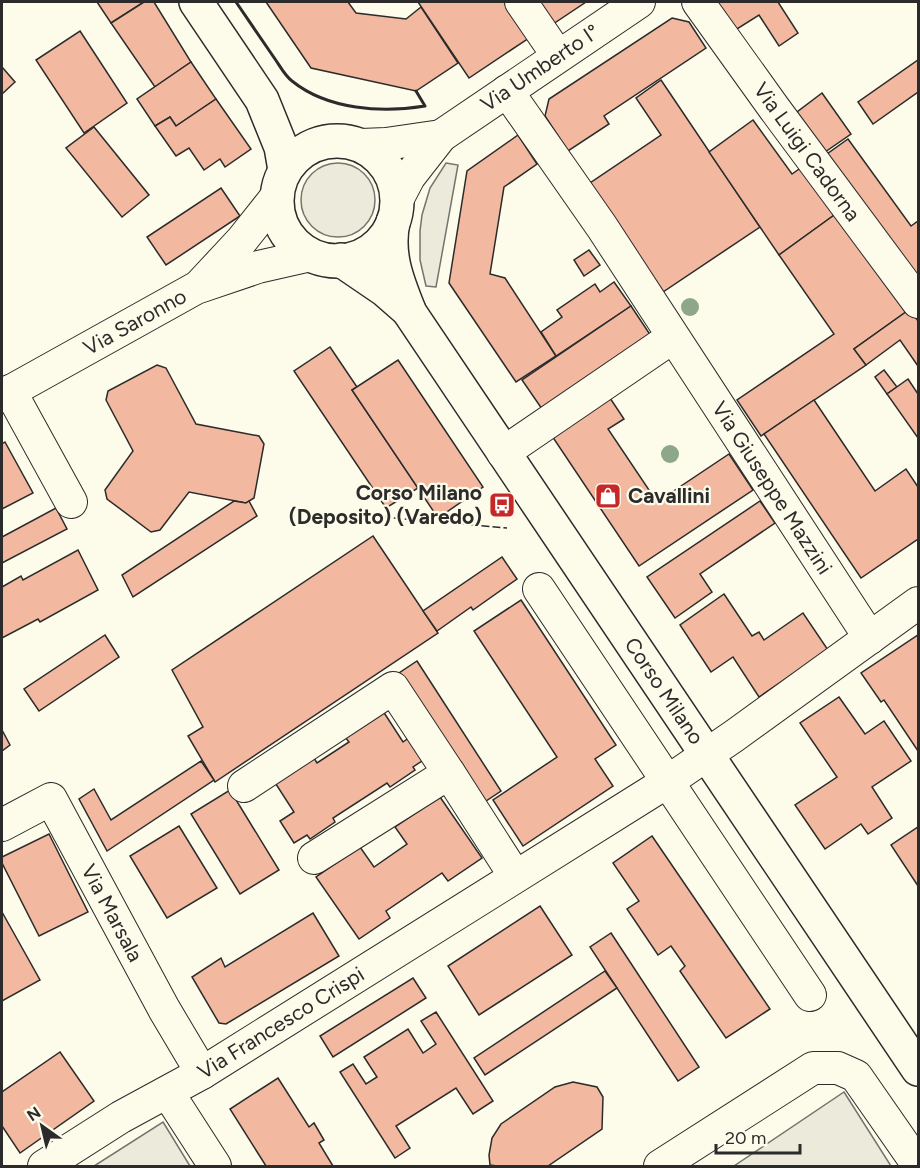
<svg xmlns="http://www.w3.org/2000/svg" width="920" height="1168" font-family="Figtree,sans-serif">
	<rect width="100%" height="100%" fill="#fdfbea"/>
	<!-- green -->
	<g fill="#ecebdb" stroke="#74746e" stroke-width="1.5">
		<circle cx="338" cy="200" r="37"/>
		<path d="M844 1092 891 1166H734Z"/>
	</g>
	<!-- parking -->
	<g fill="#eceadb" stroke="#74746e" stroke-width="1.5">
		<path d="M446 163 458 165 436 287 426 286 420 260V231L422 215 430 188Z"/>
		<path d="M163 1122 190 1166H94Z"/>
	</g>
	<!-- building -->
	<g fill="#f2b8a0" stroke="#2b2b2b" stroke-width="1.5">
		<path d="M97 2H144L111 23Z"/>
		<path d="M144 2H154L191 62 155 87 111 23Z"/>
		<path d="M266 2H348L356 13 406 19 421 7 458 63 416 91 311 68Z"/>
		<path d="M418 2H509L532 36 469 78Z"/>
		<path d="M533 2H586L550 26Z"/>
		<path d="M708 2H778L798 33 779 46 759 15 729 34Z"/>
		<path d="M672 18 689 22 706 48 604 116 609 124 568 151 545 116 549 99Z"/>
		<path d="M80 31 127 103 84 133 36 60Z"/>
		<path d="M918 60V92L873 124 858 102Z"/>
		<path d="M191 62 216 99 176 126 170 117 155 126 137 99Z"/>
		<path d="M2 67 15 82 2 94Z"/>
		<path d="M661 80 760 227 663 292 590 183 661 135 636 98Z"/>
		<path d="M822 93 851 134 825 152 797 112Z"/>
		<path d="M216 99 251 149 225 167 220 159 204 170 189 148 176 156 155 126 170 117 176 126Z"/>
		<path d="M753 120 792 174 802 167 837 213 779 255 709 152Z"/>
		<path d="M94 127 149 195 122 217 66 148Z"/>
		<path d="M518 135 537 164 504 187 490 274 505 278 556 356 516 382 449 283 467 171Z"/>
		<path d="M848 139 911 226 918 221V280L827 154Z"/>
		<path d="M221 188 240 216 166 265 147 237Z"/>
		<path d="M837 213 910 309 854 349 866 365 761 436 737 400 834 334 779 255Z"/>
		<path d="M589 250 600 265 584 276 574 260Z"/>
		<path d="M614 282 631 306 556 356 541 332 562 317 557 310 595 284 600 292Z"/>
		<path d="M631 306 651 336 542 409 522 380Z"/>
		<path d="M910 309 918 321V366L900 340 866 365 854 349Z"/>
		<path d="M330 347 357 387 352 390 418 488 386 508 294 371Z"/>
		<path d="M398 360 483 487 438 518 352 390Z"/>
		<path d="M157 365 166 368 196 424 259 436 264 444 254 498 246 503 189 492 160 530 151 532 107 499 105 490 133 451 106 400 108 391Z"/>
		<path d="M884 370 897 387 887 394 875 377Z"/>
		<path d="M908 379 918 394V438L887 394Z"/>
		<path d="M608 395 624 419 608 429 657 502 729 454 753 490 639 566 550 433Z"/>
		<path d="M814 400 875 491 906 469 918 487V539L861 578 764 434Z"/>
		<path d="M5 442 33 493 2 509V444Z"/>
		<path d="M234 501 246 503 249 501 257 516 133 597 122 575Z"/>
		<path d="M760 501 775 523 700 574 712 592 675 618 647 577Z"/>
		<path d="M56 508 67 529 2 563V537Z"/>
		<path d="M373 536 438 633 215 782 188 736 203 727 172 670Z"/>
		<path d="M78 550 98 590 40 622 38 619 2 638V587L21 576 23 580Z"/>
		<path d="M502 557 517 579 473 610 471 607 437 631 423 611Z"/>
		<path d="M724 594 752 636 759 632 764 640 803 613 828 650 759 697 733 657 711 672 680 625Z"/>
		<path d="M521 600 616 745 595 759 613 786 523 846 493 800 557 757 474 631Z"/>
		<path d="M105 635 119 657 39 711 24 689Z"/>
		<path d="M918 635V751L884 700 881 702 861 673Z"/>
		<path d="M417 661 501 791 483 803 399 673Z"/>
		<path d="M839 697 865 734 884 721 911 761 872 787 892 818 868 834 861 824 825 849 795 805 837 777 800 723Z"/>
		<path d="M381 708 403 742 410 737 425 759 413 767 415 770 390 787 387 783 333 818 335 822 310 839 307 835 294 843 280 821 294 812 272 778 311 753 317 763 349 742 342 733Z"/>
		<path d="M2 730 10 745 2 751Z"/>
		<path d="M201 761 214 780 107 851 79 799 94 789 111 820Z"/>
		<path d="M230 790 279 870 240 894 191 814Z"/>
		<path d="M440 797 482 858 448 881 442 873 386 911 390 918 359 939 316 877 360 847 374 867 407 844 395 827Z"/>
		<path d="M179 826 217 888 167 918 130 856Z"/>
		<path d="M918 827V886L891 845Z"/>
		<path d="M49 834 88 912 39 936 2 863V857Z"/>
		<path d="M652 836 770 1009 726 1038 680 971 685 966 671 946 658 955 627 909 639 901 613 863Z"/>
		<path d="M540 906 572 955 479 1015 448 966Z"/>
		<path d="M2 912 40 980 2 1001Z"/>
		<path d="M313 913 339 956 226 1024 219 1023 192 977 221 958 225 967Z"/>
		<path d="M611 933 699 1067 678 1081 590 947Z"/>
		<path d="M605 971 617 988 485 1075 474 1058Z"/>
		<path d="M413 978 426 998 333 1057 320 1036Z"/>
		<path d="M436 1012 493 1101 473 1114 456 1088 396 1126 410 1148 395 1158 340 1072 353 1064 366 1084 377 1077 364 1057 408 1029 423 1053 436 1044 421 1021Z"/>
		<path d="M60 1052 94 1101 20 1153 2 1126V1092Z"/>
		<path d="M278 1078 309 1127 314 1123 324 1140 319 1143 333 1166H266L230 1109Z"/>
		<path d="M573 1082 597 1087 603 1097 602 1129 548 1166H497L490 1165 489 1155 492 1138 501 1124 555 1087Z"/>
	</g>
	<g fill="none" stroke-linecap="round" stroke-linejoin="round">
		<defs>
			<g id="minor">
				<path d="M521 2 558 56"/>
				<path d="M698 2 774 108 918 302"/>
				<path d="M507 91 602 227 870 638"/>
				<path d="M361 145 386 144 441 136"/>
				<path d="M397 200 409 177 441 136 639 2"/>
				<path d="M201 284 242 240 277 196"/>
				<path d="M10 391 71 502"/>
				<path d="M2 396 196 288 258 267 311 255"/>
				<path d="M503 453 673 337"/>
				<path d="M539 589 810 995"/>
				<path d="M244 786 393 688 449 773"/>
				<path d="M2 825 51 799 164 1009 202 1073"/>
				<path d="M314 858 449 773 515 876"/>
				<path d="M168 1093 215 1166"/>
				<path d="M44 1166 121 1117 202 1073 667 782 734 736 918 603"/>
				<path d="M660 1166 813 1068H838L856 1076 918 1165"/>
			</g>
			<g id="major">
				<path d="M196 2 262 100 281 147 285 170"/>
				<circle cx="337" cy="201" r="60"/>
				<path d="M393 222C386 255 398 283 410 313L918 1069"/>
				<path d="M341 260 385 290 409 311"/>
			</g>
		</defs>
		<!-- minor casing -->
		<use href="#minor" stroke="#2b2b2b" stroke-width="34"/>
		<!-- major casing -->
		<use href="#major" stroke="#2b2b2b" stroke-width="36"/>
		<!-- minor -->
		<use href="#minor" stroke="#fdfbea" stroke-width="32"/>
		<!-- major -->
		<use href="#major" stroke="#fdfbea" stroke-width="33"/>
		<!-- fence -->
		<path stroke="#2b2b2b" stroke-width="1.5" stroke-dasharray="8 3" stroke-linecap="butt" d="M350 514 507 528"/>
		<!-- wall -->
		<path stroke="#2b2b2b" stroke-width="3" d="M236 2C249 21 262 40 275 59 280 66 285 76 292 81 328 110 382 113 425 106L416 91"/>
	</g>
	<!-- trees -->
	<g fill="#8ea78a">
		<circle cx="690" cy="307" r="9"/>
		<circle cx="670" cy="454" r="9"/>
	</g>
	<!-- icons -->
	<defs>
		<symbol id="shop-square" viewBox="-11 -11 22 22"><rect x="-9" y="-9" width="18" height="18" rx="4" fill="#c62828" stroke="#fdfbea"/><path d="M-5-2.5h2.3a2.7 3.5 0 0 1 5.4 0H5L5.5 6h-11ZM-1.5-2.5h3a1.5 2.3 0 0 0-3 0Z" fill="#fff"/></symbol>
		<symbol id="bus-square" viewBox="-11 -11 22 22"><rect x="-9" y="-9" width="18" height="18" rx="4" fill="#c62828" stroke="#fdfbea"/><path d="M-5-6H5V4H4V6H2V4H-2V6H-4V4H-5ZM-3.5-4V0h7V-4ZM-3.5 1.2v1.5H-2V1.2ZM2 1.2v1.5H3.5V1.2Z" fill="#fff"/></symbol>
	</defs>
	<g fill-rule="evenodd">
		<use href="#shop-square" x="593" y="481" width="30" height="30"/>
		<use href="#bus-square" x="487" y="490" width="30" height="30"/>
	</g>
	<g text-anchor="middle" stroke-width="4.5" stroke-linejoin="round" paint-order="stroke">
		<!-- street labels -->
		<g font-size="21" fill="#2b2b2b" stroke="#fdfbea">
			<text transform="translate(540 68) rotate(-34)" y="7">Via Umberto I°</text>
			<text transform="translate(807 152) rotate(54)" y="7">Via Luigi Cadorna</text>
			<text transform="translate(135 322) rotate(-29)" y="7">Via Saronno</text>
			<text transform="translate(772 488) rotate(57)" y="7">Via Giuseppe Mazzini</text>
			<text transform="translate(664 691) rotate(56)" y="7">Corso Milano</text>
			<text transform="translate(112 913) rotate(62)" y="7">Via Marsala</text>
			<text transform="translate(281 1023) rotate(-32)" y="7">Via Francesco Crispi</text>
		</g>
		<!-- poi labels -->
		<g font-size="21" font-weight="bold" fill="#2b2b2b" stroke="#fdfbea" text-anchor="end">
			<text x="482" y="500">Corso Milano<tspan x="482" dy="24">(Deposito) (Varedo)</tspan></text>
			<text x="628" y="503" text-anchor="start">Cavallini</text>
		</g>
	</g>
	<!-- border -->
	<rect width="920" height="1168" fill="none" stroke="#2b2b2b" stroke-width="6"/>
	<!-- north arrow -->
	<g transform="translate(42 1126) rotate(326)" stroke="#fdfbea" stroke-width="4.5" paint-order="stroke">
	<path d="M0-4.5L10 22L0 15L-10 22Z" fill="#2b2b2b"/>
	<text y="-9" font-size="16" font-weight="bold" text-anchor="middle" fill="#2b2b2b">N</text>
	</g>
	<!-- scale -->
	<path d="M716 1144v9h84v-9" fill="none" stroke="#2b2b2b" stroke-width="3"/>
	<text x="725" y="1144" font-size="18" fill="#2b2b2b" stroke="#fdfbea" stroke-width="4.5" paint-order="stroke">20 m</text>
</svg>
